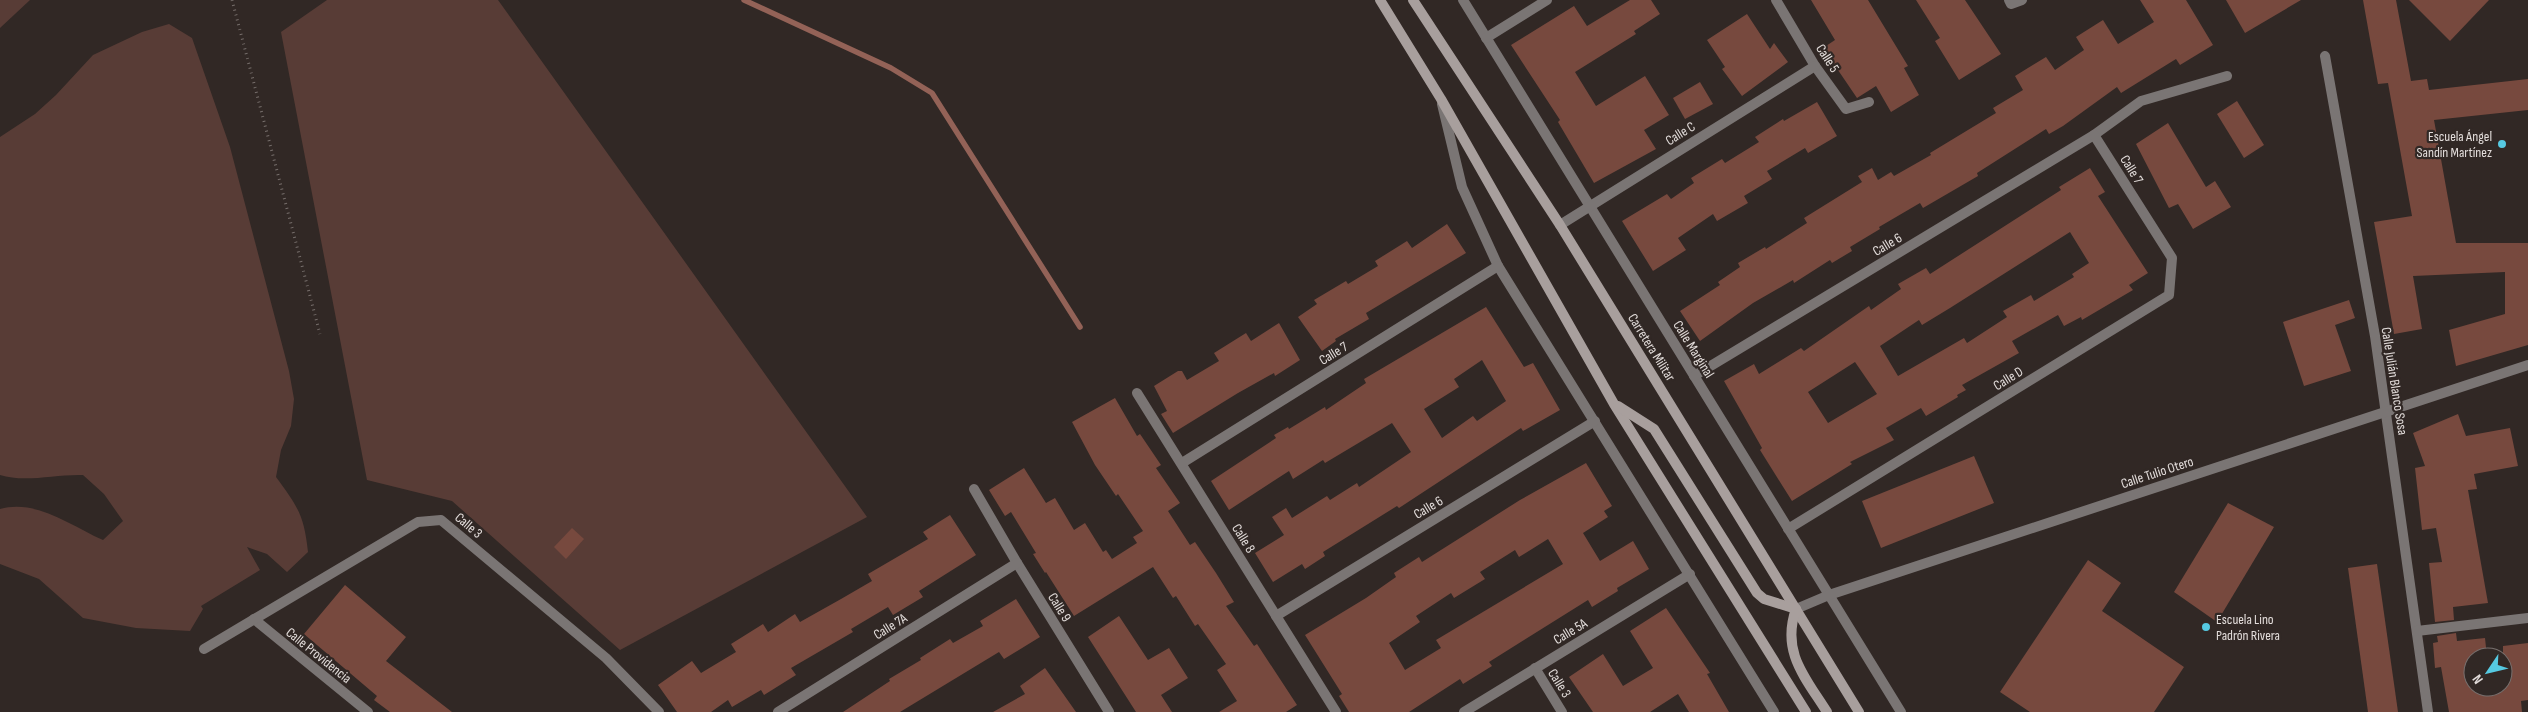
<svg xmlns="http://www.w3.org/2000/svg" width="2528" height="712" font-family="'Sofia Sans Condensed',sans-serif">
	<rect width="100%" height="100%" fill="#312825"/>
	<!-- green -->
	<g fill="#583c36">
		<path d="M0 0H30L0 28Z"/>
		<path d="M327 0H498L867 517 620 650 452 501 367 480 281 32Z"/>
		<path d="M169 24 192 38 230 147 289 371 294 399 291 426 281 450 276 477C298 507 304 515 308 552L287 572 267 554 247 547 260 570 201 606 203 609 190 631 136 628 83 618 39 579 0 564V509C37 499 71 526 103 540L123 521 104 494 83 475C55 474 25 483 0 475V137L35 114 56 95 93 55 142 32Z"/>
	</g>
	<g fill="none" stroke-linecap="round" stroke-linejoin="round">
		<!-- stream -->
		<path stroke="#936257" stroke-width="5.5" d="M744 0 891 68 932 93 1080 327"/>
	</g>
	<!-- building -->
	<g fill="#77493e" fill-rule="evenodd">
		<path d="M1630 0H1651L1660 14 1634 31 1636 34 1575 72 1596 106 1645 76 1669 115 1644 130 1656 149 1594 183 1558 122 1560 120 1511 45 1574 6 1587 26Z"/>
		<path d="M1811 0H1868L1908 66 1904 68 1919 95 1891 112 1876 86 1857 98 1823 48 1835 40Z"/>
		<path d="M1916 0H1965L2001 54 1959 80 1935 41 1940 38Z"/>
		<path d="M2140 0H2186L2213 45 2180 65 2176 59 2121 93 2117 87 2063 126 2049 134 2046 129 1977 173 1978 176 1923 208 1920 203 1879 227 1880 229 1850 247 1852 251 1832 263 1830 260 1794 283 1793 280 1753 303 1700 341 1680 311 1720 285 1718 282 1740 267 1738 263 1765 247 1766 249 1807 223 1804 218 1862 182 1858 176 1872 168 1878 180 1891 172 1894 176 1931 155 1930 153 1996 113 1993 108 2023 90 2015 76 2046 57 2055 70 2084 50 2076 37 2103 20 2118 44 2154 22Z"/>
		<path d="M2226 0H2301L2245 33Z"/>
		<path d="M2363 0H2396L2411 81 2427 79 2429 90 2528 79V110L2434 120 2456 243H2528V345L2456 366 2449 330 2505 314V272L2413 276 2422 329 2394 334 2374 222 2412 216 2388 83 2378 84Z"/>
		<path d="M2409 0H2489L2450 41Z"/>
		<path d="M1747 14 1770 49 1774 43 1788 62 1742 96 1722 69 1725 67 1707 40Z"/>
		<path d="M1700 82 1713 104 1685 119 1673 98Z"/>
		<path d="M2237 101 2264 145 2244 158 2217 114Z"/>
		<path d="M1817 102 1837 136 1808 153 1805 148 1767 171 1772 179 1744 196 1748 203 1717 221 1713 214 1678 238 1686 250 1653 271 1622 221 1667 194 1671 199 1694 183 1691 178 1722 159 1725 163 1759 142 1755 137 1783 119 1784 121Z"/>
		<path d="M2168 123 2206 187 2215 181 2231 207 2193 229 2178 204 2169 208 2136 144Z"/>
		<path d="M2090 168 2105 192 2098 196 2148 273 2129 285 2133 290 2082 320 2081 317 2064 326 2058 315 2012 341 2019 353 1962 385 1966 390 1957 395 1958 397 1926 416 1921 408 1886 428 1894 440 1850 462 1852 464 1792 501 1760 450 1762 448 1724 381 1754 364 1759 374 1801 348 1804 351 1869 306 1871 310 1901 289 1898 284 1926 268 1930 274 2061 190 2059 187ZM2070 232 2089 263 2072 274 2074 277 2034 301 2031 295 2003 311 2007 317 1967 343 1964 338 1898 376 1880 346 1919 320 1922 325 1950 308ZM1855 362 1877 394 1828 423 1808 392Z"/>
		<path d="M1447 224 1466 253 1366 313 1369 319 1335 339 1336 341 1322 351 1298 317 1317 304 1314 300 1346 281 1348 284 1378 266 1375 261 1407 241 1412 248Z"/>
		<path d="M2349 300 2355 318 2335 325 2351 371 2304 386 2283 322Z"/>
		<path d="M1486 307 1524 367 1533 363 1560 410 1523 431 1521 428 1399 508 1397 506 1323 552 1325 556 1305 569 1302 564 1273 582 1255 553 1284 535 1272 517 1286 508 1292 518 1327 496 1330 500 1357 483 1359 487 1411 452 1394 426 1392 423 1325 463 1323 460 1293 479 1289 471 1229 510 1211 481 1276 438 1274 435 1288 427 1289 429 1325 407 1326 410 1366 383 1364 379ZM1482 360 1506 401 1477 421 1473 416 1442 438 1424 409 1459 387 1454 379Z"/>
		<path d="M1279 323 1300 360 1275 376 1274 373 1238 393 1173 433 1161 414 1167 411 1154 386 1178 371H1182L1187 380 1219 361 1214 353 1246 333 1251 341Z"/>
		<path d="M1115 398 1137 436 1140 434 1161 465 1156 468 1180 503 1168 511 1190 545 1195 542 1216 573 1234 602 1226 606 1254 646 1257 644 1297 705 1286 712H1219L1237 701 1217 670 1226 664 1198 624 1195 626 1176 596 1173 598 1153 567 1074 616 1046 572 1045 573 1033 554 1036 553 1011 512 1005 516 989 490 1024 468 1046 503 1055 498 1074 530 1085 523 1103 552 1106 550 1112 559 1137 543 1133 537 1143 531 1118 494 1116 496 1095 465 1072 422Z"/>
		<path d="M2458 414 2466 436 2510 428 2518 466 2474 474 2477 489 2468 490 2488 603 2453 607 2454 620 2435 622 2429 563 2442 562 2436 528 2422 530 2415 468 2425 466 2413 433Z"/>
		<path d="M1974 456 1994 503 1881 548 1862 501Z"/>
		<path d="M1586 463 1612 506 1604 511 1608 517 1583 533 1600 561 1633 541 1649 569 1617 588 1618 591 1592 607 1588 600 1489 662 1492 666 1463 684 1460 679 1409 712H1349L1339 696 1342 694 1305 635 1366 598 1396 577 1394 573 1419 557 1422 562 1520 500ZM1548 539 1563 564 1436 640 1441 648 1405 670 1389 643 1420 622 1416 616 1451 593 1454 598 1485 579 1480 572 1515 550 1519 557Z"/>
		<path d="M2228 503 2274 527 2217 622 2174 592Z"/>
		<path d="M950 515 976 555 919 591 923 597 893 615 888 607 851 629 853 632 791 668 796 675 764 695 761 690 732 707 728 700 711 712H677L658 685 692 661 701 673 736 652 731 644 763 624 768 632 795 614 800 622 841 599 872 581 868 574 928 539 923 532Z"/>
		<path d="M572 528 584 539 566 559 554 547Z"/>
		<path d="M2088 560 2121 583 2102 611 2184 667 2154 712H2030L2000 692Z"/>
		<path d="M2377 564 2398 712H2368L2348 568Z"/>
		<path d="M345 585 406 637 386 661 452 712H390L374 700 377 696 304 634Z"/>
		<path d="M1016 599 1040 637 1004 659 999 652 900 712H843L890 681 889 679 921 660 920 658 950 639 953 643 983 626 980 621Z"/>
		<path d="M1666 608 1710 673 1707 674 1729 712H1689L1678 694 1650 712H1593L1569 677 1603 654 1623 686 1653 668 1630 631Z"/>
		<path d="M1119 616 1148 660 1169 648 1188 678 1161 695 1172 712H1136L1088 637Z"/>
		<path d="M2456 633 2457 641 2485 638 2487 657H2473V687H2503V646L2528 643V700L2521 701 2522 712H2449L2441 667 2435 668 2433 643 2438 642 2437 636Z"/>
		<path d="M1045 668 1076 712H993L1025 694 1020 686Z"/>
	</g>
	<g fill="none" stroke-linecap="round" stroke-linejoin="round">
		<!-- path -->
		<path stroke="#766e6b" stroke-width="3" stroke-dasharray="1 4" stroke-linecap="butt" d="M232 0 320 334"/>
		<!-- street -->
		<g stroke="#7a7574" stroke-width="10">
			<path d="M1463 0 1901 712"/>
			<path d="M1776 0 1815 66 1846 109 1869 102"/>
			<path d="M2009 0 2011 4 2022 0"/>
			<path d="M1486 38 1547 0"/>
			<path d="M2325 56 2375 336 2428 712"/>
			<path d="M1442 104 1462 187 1498 266 1774 712"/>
			<path d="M1560 225 1815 66"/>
			<path d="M1694 376 2094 135 2141 101 2227 76"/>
			<path d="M1137 393 1336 712"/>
			<path d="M1182 463 1498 266"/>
			<path d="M974 489 1017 563 1109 712"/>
			<path d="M1788 529 2169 295 2172 258 2094 135"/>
			<path d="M1796 609 1829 595 2528 365"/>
			<path d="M1276 616 1595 421"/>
			<path d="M254 619 368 712"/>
			<path d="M2417 631 2528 618"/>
			<path d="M204 649 418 522 441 520 606 658 659 712"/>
			<path d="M1535 668 1562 712"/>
			<path d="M778 712 1017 563"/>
			<path d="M1464 712 1690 574"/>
		</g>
		<!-- secondary -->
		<g stroke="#a89f9d" stroke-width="10">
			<path d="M1380 0 1441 99 1614 404 1806 712"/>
			<path d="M1413 0 1560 225 1859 712"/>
			<path d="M1618 406 1654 429 1757 593 1764 599 1796 609"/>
			<path d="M1796 609C1781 652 1805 677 1827 712"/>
		</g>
	</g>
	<!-- markers -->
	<g fill="#56c9e1" stroke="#312825" stroke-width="2">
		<circle cx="2502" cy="144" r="5"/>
		<circle cx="2206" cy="627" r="5"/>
	</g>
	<g text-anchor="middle" stroke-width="4.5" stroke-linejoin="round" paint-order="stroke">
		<!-- street labels -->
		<g font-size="14" fill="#e3dddb" stroke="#312825">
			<text transform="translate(1828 58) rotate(57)" y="5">Calle 5</text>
			<text transform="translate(1680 133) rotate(-32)" y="5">Calle C</text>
			<text transform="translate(2132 169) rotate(58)" y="5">Calle 7</text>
			<text transform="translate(1887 244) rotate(-31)" y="5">Calle 6</text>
			<text transform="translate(1652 347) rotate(58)" y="5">Carretera Militar</text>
			<text transform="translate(1694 349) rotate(58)" y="5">Calle Marginal</text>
			<text transform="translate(1333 353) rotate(-32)" y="5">Calle 7</text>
			<text transform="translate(2008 378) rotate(-32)" y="5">Calle D</text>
			<text transform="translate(2395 381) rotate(81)" y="5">Calle Julián Blanco Sosa</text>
			<text transform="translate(2157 472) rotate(-18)" y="5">Calle Tulio Otero</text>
			<text transform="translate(1428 507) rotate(-31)" y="5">Calle 6</text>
			<text transform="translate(469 525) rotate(40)" y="5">Calle 3</text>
			<text transform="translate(1244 538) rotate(58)" y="5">Calle 8</text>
			<text transform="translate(1060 607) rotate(58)" y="5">Calle 9</text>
			<text transform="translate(890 626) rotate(-32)" y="5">Calle 7A</text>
			<text transform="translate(1570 631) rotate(-31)" y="5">Calle 5A</text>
			<text transform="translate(319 655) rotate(39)" y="5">Calle Providencia</text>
			<text transform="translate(1560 683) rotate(58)" y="5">Calle 3</text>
		</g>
		<!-- poi labels -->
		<g font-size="14" fill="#e3dddb" stroke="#312825" text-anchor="end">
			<text x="2492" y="141">Escuela Ángel<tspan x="2492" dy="16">Sandín Martínez</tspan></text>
			<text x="2216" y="624" text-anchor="start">Escuela Lino<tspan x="2216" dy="16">Padrón Rivera</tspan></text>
		</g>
	</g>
	<!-- north arrow -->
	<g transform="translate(2488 672) rotate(235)"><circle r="24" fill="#312825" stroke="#78706e"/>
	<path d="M0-4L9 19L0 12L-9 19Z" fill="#56c9e1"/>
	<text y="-8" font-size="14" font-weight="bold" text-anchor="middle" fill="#e3dddb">N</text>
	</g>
</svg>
